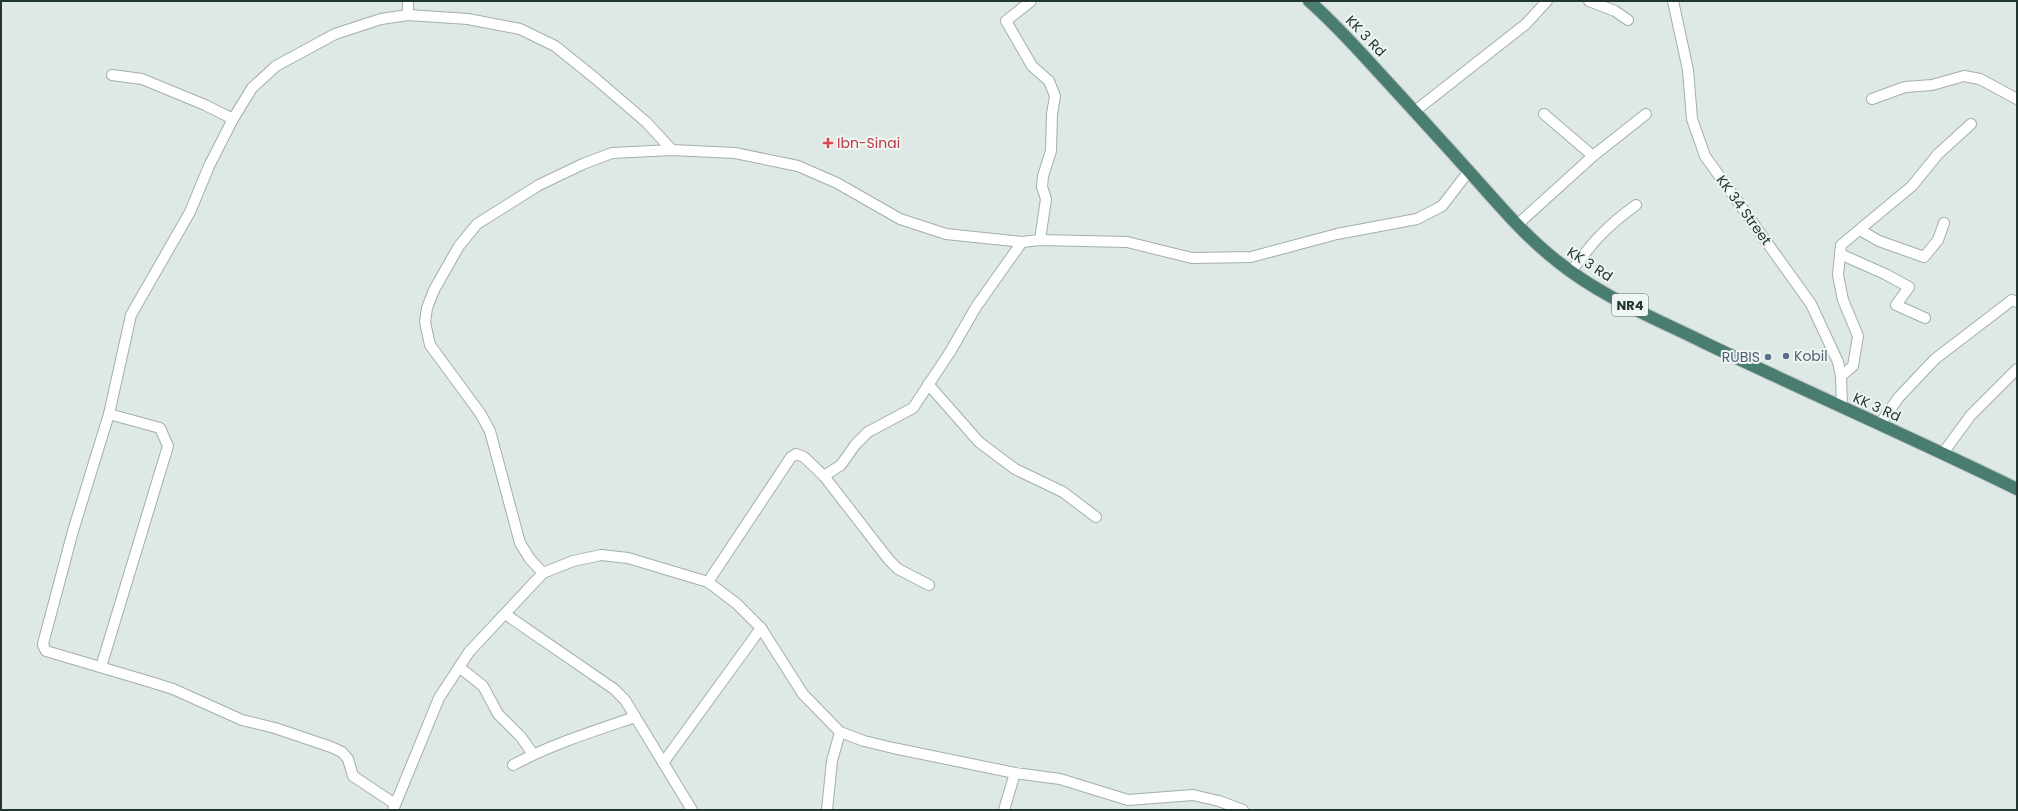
<svg xmlns="http://www.w3.org/2000/svg" width="2018" height="811" font-family="Poppins,sans-serif">
	<rect width="100%" height="100%" fill="#dee8e4"/>
	<g fill="none" stroke-linecap="round" stroke-linejoin="round">
		<defs>
			<g id="minor">
				<path d="M408 1V15"/>
				<path d="M1031 1 1006 21 1032 66 1049 81 1055 96 1052 114 1051 151 1043 176 1042 187 1046 199 1040 240"/>
				<path d="M1589 1 1615 11 1628 20"/>
				<path d="M1673 1 1688 70 1692 119 1705 156 1811 304 1838 362 1841 376 1842 407"/>
				<path d="M112 75 142 79 205 105 233 119"/>
				<path d="M1872 99 1905 87 1932 85 1964 76 1980 79 2017 99"/>
				<path d="M1415 111 1526 24 1547 1"/>
				<path d="M1593 156 1646 114"/>
				<path d="M1518 224 1593 156 1544 114"/>
				<path d="M1860 230 1879 241 1924 257 1938 240 1944 223"/>
				<path d="M1840 254 1885 274 1909 287 1896 305 1925 318"/>
				<path d="M1571 272C1592 242 1607 226 1636 205"/>
				<path d="M1841 376 1853 366 1858 336 1843 300 1838 275 1841 245 1912 186 1938 154 1971 124"/>
				<path d="M928 384 979 442 1015 469 1063 492 1096 517"/>
				<path d="M1880 424 1899 397 1935 359 2012 300 2017 302"/>
				<path d="M1943 453 1971 415 2017 369"/>
				<path d="M824 476 889 560 898 569 929 585"/>
				<path d="M543 573 530 559 520 543 490 431 480 413 430 345 425 322 427 308 434 290 459 246 477 224 539 185 583 164 612 153 672 150 735 153 798 166 837 183 900 219 946 234 1022 242 1040 240 1127 242 1192 258 1251 257 1337 234 1417 219 1442 206 1469 171"/>
				<path d="M708 582 791 457 796 454 804 457 824 476 841 465 855 445 868 432 913 408 950 352 976 307 1022 242"/>
				<path d="M505 614 614 689 625 700 692 810"/>
				<path d="M101 667 168 446 160 428 109 414"/>
				<path d="M459 667 483 686 498 714 521 737 533 754"/>
				<path d="M663 763 761 628"/>
				<path d="M513 765C552 744 594 731 635 717"/>
				<path d="M395 804 353 776 348 759 342 752 331 747 275 728 242 720 173 689 154 683 46 651 43 645 44 640 73 531 109 414 131 315 190 212 209 166 233 119 252 88 276 66 335 34 381 19 408 15 468 19 520 29 555 46 596 79 646 122 672 150"/>
				<path d="M393 810 439 698 469 652 543 573 573 561 601 555 628 558 708 582 737 604 761 628 803 694 840 732 864 741 893 748 1015 773 1060 779 1128 800 1193 795 1219 801 1243 810"/>
				<path d="M827 810 832 761 840 732"/>
				<path d="M1004 810 1015 773"/>
			</g>
			<path id="trunk" d="M1309 1C1332 21 1353 44 1373 66 1407 103 1441 140 1474 177 1500 206 1526 237 1557 261 1600 296 1654 318 1703 342 1807 392 1913 438 2017 489"/>
		</defs>
		<!-- minor casing -->
		<use href="#minor" stroke="#a2afab" stroke-width="12"/>
		<!-- trunk casing -->
		<use href="#trunk" stroke="#bcc3c1" stroke-width="14"/>
		<!-- minor -->
		<use href="#minor" stroke="#fff" stroke-width="10"/>
		<!-- trunk -->
		<use href="#trunk" stroke="#4a7d72" stroke-width="12"/>
	</g>
	<!-- markers -->
	<path fill="#e0444e" stroke="#eef5f2" stroke-width="1.5" d="M826 137h4v4h4v4h-4v4h-4v-4h-4v-4h4z"/>
	<g fill="#5c6f8a" stroke="#eef5f2" stroke-width="1.5">
		<circle cx="1786" cy="356" r="4"/>
		<circle cx="1768" cy="357" r="4"/>
	</g>
	<g text-anchor="middle" stroke-width="4" stroke-linejoin="round" paint-order="stroke">
		<!-- shield labels -->
		<rect fill="#eef5f2" stroke="#5e6f6b" stroke-width="1" x="1612" y="294" width="36" height="22" rx="3"/>
		<g font-size="13" font-weight="bold" fill="#213631">
			<text x="1630" y="310">NR4</text>
		</g>
		<!-- street labels -->
		<g font-size="14" fill="#213631" stroke="#eef5f2">
			<text transform="translate(1366 36) rotate(46)" y="5">KK 3 Rd</text>
			<text transform="translate(1744 210) rotate(54)" y="5">KK 34 Street</text>
			<text transform="translate(1590 264) rotate(33)" y="5">KK 3 Rd</text>
			<text transform="translate(1877 407) rotate(24)" y="5">KK 3 Rd</text>
		</g>
		<!-- health labels -->
		<g font-size="14" fill="#be3a42" stroke="#eef5f2" text-anchor="start">
			<text x="837" y="148">Ibn-Sinai</text>
		</g>
		<!-- service labels -->
		<g font-size="14" fill="#4e5e75" stroke="#eef5f2" text-anchor="start">
			<text x="1794" y="361">Kobil</text>
			<text x="1760" y="362" text-anchor="end">RUBIS</text>
		</g>
	</g>
	<!-- border -->
	<rect width="2018" height="811" fill="none" stroke="#213631" stroke-width="4"/>
</svg>
